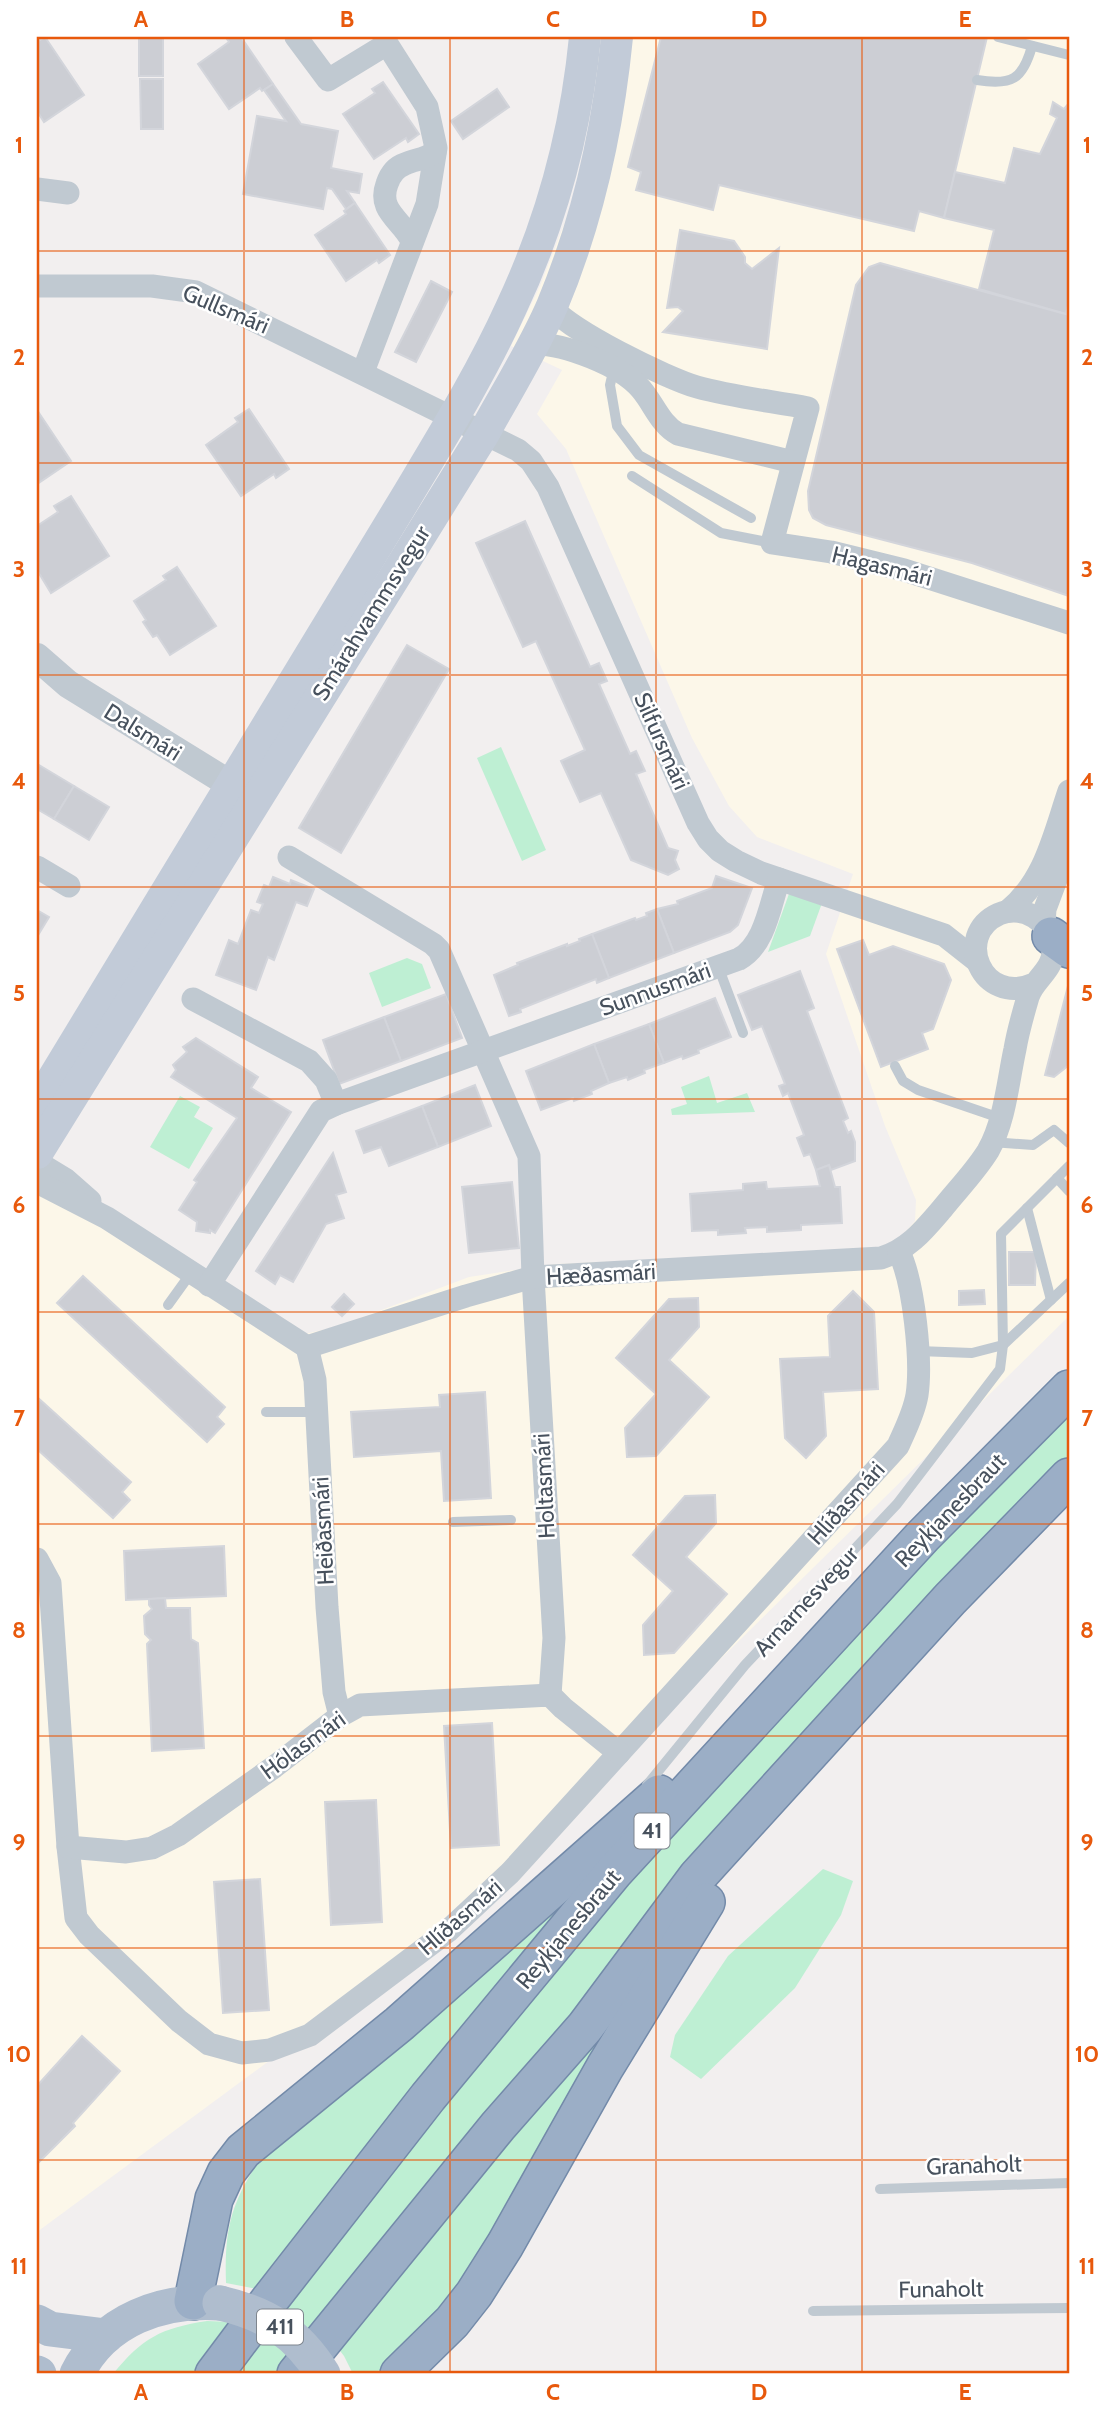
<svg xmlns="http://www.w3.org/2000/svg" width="1106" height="2411" font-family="Cabin,sans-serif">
	<rect width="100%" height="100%" fill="#f2efef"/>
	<!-- commercial -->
	<path fill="#fcf7e9" d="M601 37H1069V1316L627 1751 343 2011 269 2061 37 2232V1176L305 1334 339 1326 469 1277 555 1264 872 1250 899 1239 915 1221 916 1200 885 1126 826 954 853 874 757 837 729 806 692 738 566 449 537 414 562 370 511 346 540 286 565 222 581 171 592 115Z"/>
	<!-- green -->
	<g fill="#beefd3">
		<path d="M501 747 546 850 522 861 477 758Z"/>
		<path d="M790 891 822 903 810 936 768 952Z"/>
		<path d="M407 958 422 964 431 988 382 1007 369 973Z"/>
		<path d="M709 1076 717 1103 747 1093 755 1112 672 1115 671 1109 687 1104 681 1087Z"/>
		<path d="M180 1096 200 1107 194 1117 213 1128 189 1169 150 1147Z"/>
		<path d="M1069 1412V1458L882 1656 687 1878 508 2088 280 2374H230L449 2091 609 1905 709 1797 836 1652Z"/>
		<path d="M823 1869 853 1881 841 1915 795 1988 701 2079 670 2057 675 2035 728 1956Z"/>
		<path d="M587 1877 257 2289 226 2283C224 2230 231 2202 261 2158Z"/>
		<path d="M683 1923 476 2272 385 2368 371 2374H353L344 2356 330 2338Z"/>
		<path d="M207 2321 231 2322 195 2374H113C142 2338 161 2328 207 2321Z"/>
	</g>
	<!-- building -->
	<g fill="#ccced4" stroke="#d3d5db" stroke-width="2">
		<path d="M45 37 84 95 44 122 37 111V42Z"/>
		<rect x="139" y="37" width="24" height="39"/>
		<path d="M230 37H241L273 84 262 91 260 88 229 109 198 64 229 42 227 39Z"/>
		<path d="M661 37H987L944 218 919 211 914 231 719 185 713 210 636 190 641 172 628 167Z"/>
		<path d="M140 79H163V129H141Z"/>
		<path d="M383 82 419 134 408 142 406 138 374 159 343 114 375 93 372 89Z"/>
		<path d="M273 84 301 124 338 131 331 168 362 174 359 193 347 191 355 203 346 209 332 189 327 188 323 209 243 194 257 116 286 121 264 90Z"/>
		<path d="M497 89 509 107 463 139 451 121Z"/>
		<path d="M1053 102 1064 109 1069 103V302L1066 314 979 289 994 230 944 218 955 172 1005 183 1014 148 1040 154 1057 118 1050 114Z"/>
		<path d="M355 203 390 255 379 263 377 260 346 281 315 235 346 214 344 211Z"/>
		<path d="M680 230 734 241 745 257V263L752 269 779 248 767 349 663 332 683 311 678 307 667 308Z"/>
		<path d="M880 263 1069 315V596L972 563 826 525 813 518 809 510 808 491 856 285 869 267Z"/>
		<path d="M431 281 452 292 416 362 395 352Z"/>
		<path d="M249 409 289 469 276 478 274 474 241 496 206 445 238 422 235 418Z"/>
		<path d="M37 410 71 461 37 484Z"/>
		<path d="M71 496 109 556 51 593 37 570V526L58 512 54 506Z"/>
		<path d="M525 521 590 667 599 663 607 681 599 684 630 754 636 751 645 771 636 774 668 848 678 851 675 860 679 869 668 875 631 860 601 793 580 802 561 761 585 750 536 641 523 647 476 543Z"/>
		<path d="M177 567 216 626 170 655 157 635 153 637 143 622 146 620 134 601 166 580 163 576Z"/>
		<path d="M407 645 449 669 341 853 299 828Z"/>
		<path d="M39 765 74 786 54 819 37 809V768Z"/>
		<path d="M74 786 109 807 89 840 54 819Z"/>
		<path d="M716 876 752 888 738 925 730 932 674 953 657 909 678 904 677 901 712 888Z"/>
		<path d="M273 877 290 884 291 880 314 889 307 906 296 902 274 960 268 957 256 990 216 975 229 940 238 944 251 910 259 913 263 904 257 902 264 885 269 887Z"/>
		<path d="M657 909 674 953 609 978 592 934 635 918 636 920 647 916 646 913Z"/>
		<path d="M37 910 49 917 37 937Z"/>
		<path d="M592 934 609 978 597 983 596 979 520 1009 521 1012 509 1016 494 975 518 965 517 963 567 944V946L580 941 579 939Z"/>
		<path d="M863 940 869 955 893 946 944 964 951 980 933 1029 922 1033 928 1049 881 1067 837 949Z"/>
		<path d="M800 971 814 1008 807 1011 848 1118 843 1121 848 1133 851 1131 855 1142V1161L831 1170 829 1165 816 1170 810 1154 804 1156 797 1138 804 1135 788 1093 783 1096 779 1086 785 1084 762 1026 752 1030 738 995Z"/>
		<path d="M1068 986 1069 1065 1054 1077 1045 1075Z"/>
		<path d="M446 994 462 1038 401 1061 384 1017Z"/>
		<path d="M715 998 731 1037 698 1050 699 1053 683 1059 682 1056 664 1063 649 1024Z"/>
		<path d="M384 1017 401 1061 339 1084 323 1040Z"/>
		<path d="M649 1024 664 1063 644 1070 645 1073 628 1080 627 1077 609 1083 594 1044Z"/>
		<path d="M196 1038 258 1077 251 1088 291 1112 215 1233 210 1230V1233L196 1231 197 1222 179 1210 197 1182 194 1180 237 1118 171 1077 176 1070 173 1065 187 1052 183 1047Z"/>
		<path d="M594 1044 609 1083 591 1091 592 1094 574 1101 573 1098 541 1110 526 1071Z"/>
		<path d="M475 1085 491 1126 438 1147 422 1106Z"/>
		<path d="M422 1106 438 1147 389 1166 381 1147 364 1153 356 1131Z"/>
		<path d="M333 1153 346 1192 336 1195 344 1218 326 1224 293 1282 280 1275 275 1284 256 1271Z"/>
		<path d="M829 1165 835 1187H840L842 1223 801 1225V1230L767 1232V1227L745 1228 746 1233 718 1235V1230L692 1231 690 1194 743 1190V1184L766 1182 767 1189 820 1186 816 1170Z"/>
		<path d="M512 1182 519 1248 469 1253 462 1187Z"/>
		<path d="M1009 1252H1036L1035 1285H1009Z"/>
		<path d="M83 1276 225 1407 217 1417 224 1424 207 1442 57 1303Z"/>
		<path d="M984 1290 985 1304 959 1305V1291Z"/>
		<path d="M853 1291 874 1312 878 1389 823 1392 826 1436 806 1458 785 1438 780 1359 830 1357 828 1316Z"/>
		<path d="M344 1294 354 1304 342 1316 332 1307Z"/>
		<path d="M698 1298 699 1327 669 1360 709 1397 656 1456 627 1457 625 1428 656 1394 616 1358 669 1299Z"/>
		<path d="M485 1392 491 1498 444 1501 441 1451 354 1457 351 1412 440 1407 439 1395Z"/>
		<path d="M37 1397 131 1482 122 1492 130 1500 113 1518 37 1449Z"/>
		<path d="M715 1495 716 1523 686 1557 727 1594 674 1653 644 1655 643 1625 673 1591 633 1555 685 1496Z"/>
		<path d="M224 1546 226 1596 126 1600 124 1551Z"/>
		<path d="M165 1598 166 1608H190L191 1639 198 1643 204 1748 152 1751 147 1644 151 1640 145 1634 144 1616 152 1609 149 1605V1599Z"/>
		<path d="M492 1723 499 1845 451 1848 444 1726Z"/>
		<path d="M376 1800 382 1922 331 1925 325 1802Z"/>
		<path d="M260 1879 269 2010 223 2013 214 1882Z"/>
		<path d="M82 2036 120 2071 73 2123 75 2126 37 2164V2086Z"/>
	</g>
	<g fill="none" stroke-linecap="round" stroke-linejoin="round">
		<defs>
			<g id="trunk">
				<path d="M1051 936 1069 949"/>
				<path d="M193 2301 214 2199 226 2173 243 2151 399 2024 659 1794"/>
				<path d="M214 2374 268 2302 428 2097 614 1872 923 1536 1069 1389"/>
				<path d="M296 2374 498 2126 585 2027 697 1877 950 1599 1069 1477"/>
				<path d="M399 2374 452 2322 474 2294 505 2245 605 2067 706 1902"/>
			</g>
		</defs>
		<!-- trunk casing -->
		<use href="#trunk" stroke="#738aa9" stroke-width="40"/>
		<!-- service -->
		<g stroke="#c0c9d1" stroke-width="10">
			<path d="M998 37 1069 55"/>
			<path d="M977 80C1012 86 1023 79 1032 46"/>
			<path d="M614 368 610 385 617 426 639 455 751 518"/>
			<path d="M632 476 721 533 772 543"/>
			<path d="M718 966 743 1033"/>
			<path d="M895 1066 903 1081 918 1090 1000 1118"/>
			<path d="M992 1142 1033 1145 1054 1130 1069 1143"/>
			<path d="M1057 1178 1069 1191"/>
			<path d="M1027 1208 1051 1300"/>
			<path d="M168 1305 191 1273"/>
			<path d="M918 1351 972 1353 1003 1345 1069 1283"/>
			<path d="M266 1412H316"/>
			<path d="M453 1522 511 1520"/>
			<path d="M647 1785 745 1665 897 1504 1000 1369 1003 1345 1001 1234 1069 1166"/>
			<path d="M880 2189 1069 2183"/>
			<path d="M813 2311 1069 2308"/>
		</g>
		<!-- minor -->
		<g stroke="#c0c9d1" stroke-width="23">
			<path d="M296 37 328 80 387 44 427 107 436 148 427 204 363 372"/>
			<path d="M37 189 68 193"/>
			<path d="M412 241C402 220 377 211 387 184 390 175 396 167 405 164 415 159 425 160 435 152"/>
			<path d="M37 286H152L196 292 518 450 531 461 548 487 698 823 708 839 720 851 736 861 761 873 944 935 977 961"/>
			<path d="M552 307C566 329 668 379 697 387 733 397 771 401 808 408L772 543 831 552 904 570 1069 623"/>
			<path d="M533 344C563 343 621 365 641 389 654 404 660 424 678 434L793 462"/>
			<path d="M289 857 433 944 439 950 529 1156 533 1277 554 1638 550 1695"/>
			<path d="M37 867 69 886"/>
			<path d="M1008 911C1045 881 1054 835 1069 791"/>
			<path d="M1044 924 1045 909 1069 845"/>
			<path d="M193 999 309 1061 326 1080 336 1104"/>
			<path d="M37 1162 65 1179 90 1201"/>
			<path d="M37 1182 107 1218 307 1347 466 1296 533 1277 881 1258C908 1250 924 1230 942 1209 957 1190 975 1172 988 1151 1005 1121 1008 1081 1015 1049 1018 1031 1023 1014 1028 997 1034 978 1055 970 1053 947 1051 921 1023 904 999 914 952 935 982 1007 1034 984"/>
			<path d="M209 1285 321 1111 336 1104 739 959C765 945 770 905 779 879"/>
			<path d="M307 1347 315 1380 327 1607 334 1692 340 1716"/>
			<path d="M37 1559 50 1583 68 1847 76 1918 89 1935 179 2021 209 2044 242 2053 270 2050 310 2035 448 1931 510 1873 898 1446C905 1430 914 1413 917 1395 922 1361 914 1283 899 1252"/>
			<path d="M68 1847 126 1852 152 1848 178 1835 274 1767 340 1716 360 1705 550 1695 563 1708 619 1753"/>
		</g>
		<!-- tertiary -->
		<path stroke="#c0c9d1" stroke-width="28" d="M37 657 68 684 251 797"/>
		<!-- secondary -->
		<g stroke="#c2cbd8" stroke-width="32">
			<path d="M37 1105 405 499C442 437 481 374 511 308 551 223 576 130 585 37"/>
			<path d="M37 1153 484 433C507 391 533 350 552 306 588 220 608 129 617 37"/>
		</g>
		<!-- primary -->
		<g stroke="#afbdce" stroke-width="35">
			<path d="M37 2322 50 2329 106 2336"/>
			<path d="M37 2373 39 2374"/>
			<path d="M77 2374C104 2319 163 2299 220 2303"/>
		</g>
		<!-- trunk -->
		<use href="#trunk" stroke="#9baec6" stroke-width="37"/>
		<!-- primary-bridge -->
		<path stroke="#afbdce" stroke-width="35" d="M220 2303C268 2314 297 2333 323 2374"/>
	</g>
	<!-- grid -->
	<path fill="none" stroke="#e8590c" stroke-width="2" stroke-opacity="0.55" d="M244 37V2374M450 37V2374M656 37V2374M862 37V2374M37 251H1069M37 463H1069M37 675H1069M37 887H1069M37 1099H1069M37 1312H1069M37 1524H1069M37 1736H1069M37 1948H1069M37 2160H1069"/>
	<g text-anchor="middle" stroke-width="5" stroke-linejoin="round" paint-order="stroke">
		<!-- shield labels -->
		<g fill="#fff" stroke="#7e858e" stroke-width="2">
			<rect x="634.5" y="1813.5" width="35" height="35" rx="5"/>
			<rect x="257" y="2309.5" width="46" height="35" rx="5"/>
		</g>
		<g font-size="21" font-weight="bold" fill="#47515d">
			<text x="652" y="1838">41</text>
			<text x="280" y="2334">411</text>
		</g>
		<!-- street labels -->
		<g font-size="23" fill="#47515d" stroke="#fff">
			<text transform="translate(226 309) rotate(23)" y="8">Gullsmári</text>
			<text transform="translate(882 566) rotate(14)" y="8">Hagasmári</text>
			<text transform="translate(371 613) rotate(-58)" y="8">Smárahvammsvegur</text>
			<text transform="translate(143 732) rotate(32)" y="8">Dalsmári</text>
			<text transform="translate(662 741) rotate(66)" y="8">Silfursmári</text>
			<text transform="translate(655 989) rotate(-20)" y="8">Sunnusmári</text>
			<text transform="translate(601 1274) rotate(-3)" y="8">Hæðasmári</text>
			<text transform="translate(544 1486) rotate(-93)" y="8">Holtasmári</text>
			<text transform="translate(846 1503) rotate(-48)" y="8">Hlíðasmári</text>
			<text transform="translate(950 1510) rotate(-46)" y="8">Reykjanesbraut</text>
			<text transform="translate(323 1531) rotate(-93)" y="8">Heiðasmári</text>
			<text transform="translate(806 1601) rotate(-47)" y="8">Arnarnesvegur</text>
			<text transform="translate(303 1745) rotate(-36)" y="8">Hólasmári</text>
			<text transform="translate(460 1917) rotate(-41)" y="8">Hlíðasmári</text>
			<text transform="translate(568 1929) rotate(-50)" y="8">Reykjanesbraut</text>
			<text transform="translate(974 2165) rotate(-2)" y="8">Granaholt</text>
			<text transform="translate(941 2289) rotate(-1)" y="8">Funaholt</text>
		</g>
	</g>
	<!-- border -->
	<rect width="1106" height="2411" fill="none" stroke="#ffffff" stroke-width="77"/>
	<rect x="38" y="38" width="1030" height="2334" fill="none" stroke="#e8590c" stroke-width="2.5"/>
	<g font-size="23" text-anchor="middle" font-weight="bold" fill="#e8590c">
		<text x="141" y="27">A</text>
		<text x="347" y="27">B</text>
		<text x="553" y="27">C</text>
		<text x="759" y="27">D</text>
		<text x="965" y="27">E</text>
		<text x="19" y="153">1</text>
		<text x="1087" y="153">1</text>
		<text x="19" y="365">2</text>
		<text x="1087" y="365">2</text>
		<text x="19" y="577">3</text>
		<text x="1087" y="577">3</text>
		<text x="19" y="789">4</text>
		<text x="1087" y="789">4</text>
		<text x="19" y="1001">5</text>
		<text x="1087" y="1001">5</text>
		<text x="19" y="1213">6</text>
		<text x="1087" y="1213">6</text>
		<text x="19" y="1426">7</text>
		<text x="1087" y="1426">7</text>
		<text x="19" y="1638">8</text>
		<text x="1087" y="1638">8</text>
		<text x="19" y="1850">9</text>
		<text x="1087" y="1850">9</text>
		<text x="19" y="2062">10</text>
		<text x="1087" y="2062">10</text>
		<text x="19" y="2274">11</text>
		<text x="1087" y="2274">11</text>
		<text x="141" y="2400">A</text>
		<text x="347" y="2400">B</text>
		<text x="553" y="2400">C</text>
		<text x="759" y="2400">D</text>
		<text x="965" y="2400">E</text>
	</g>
</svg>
